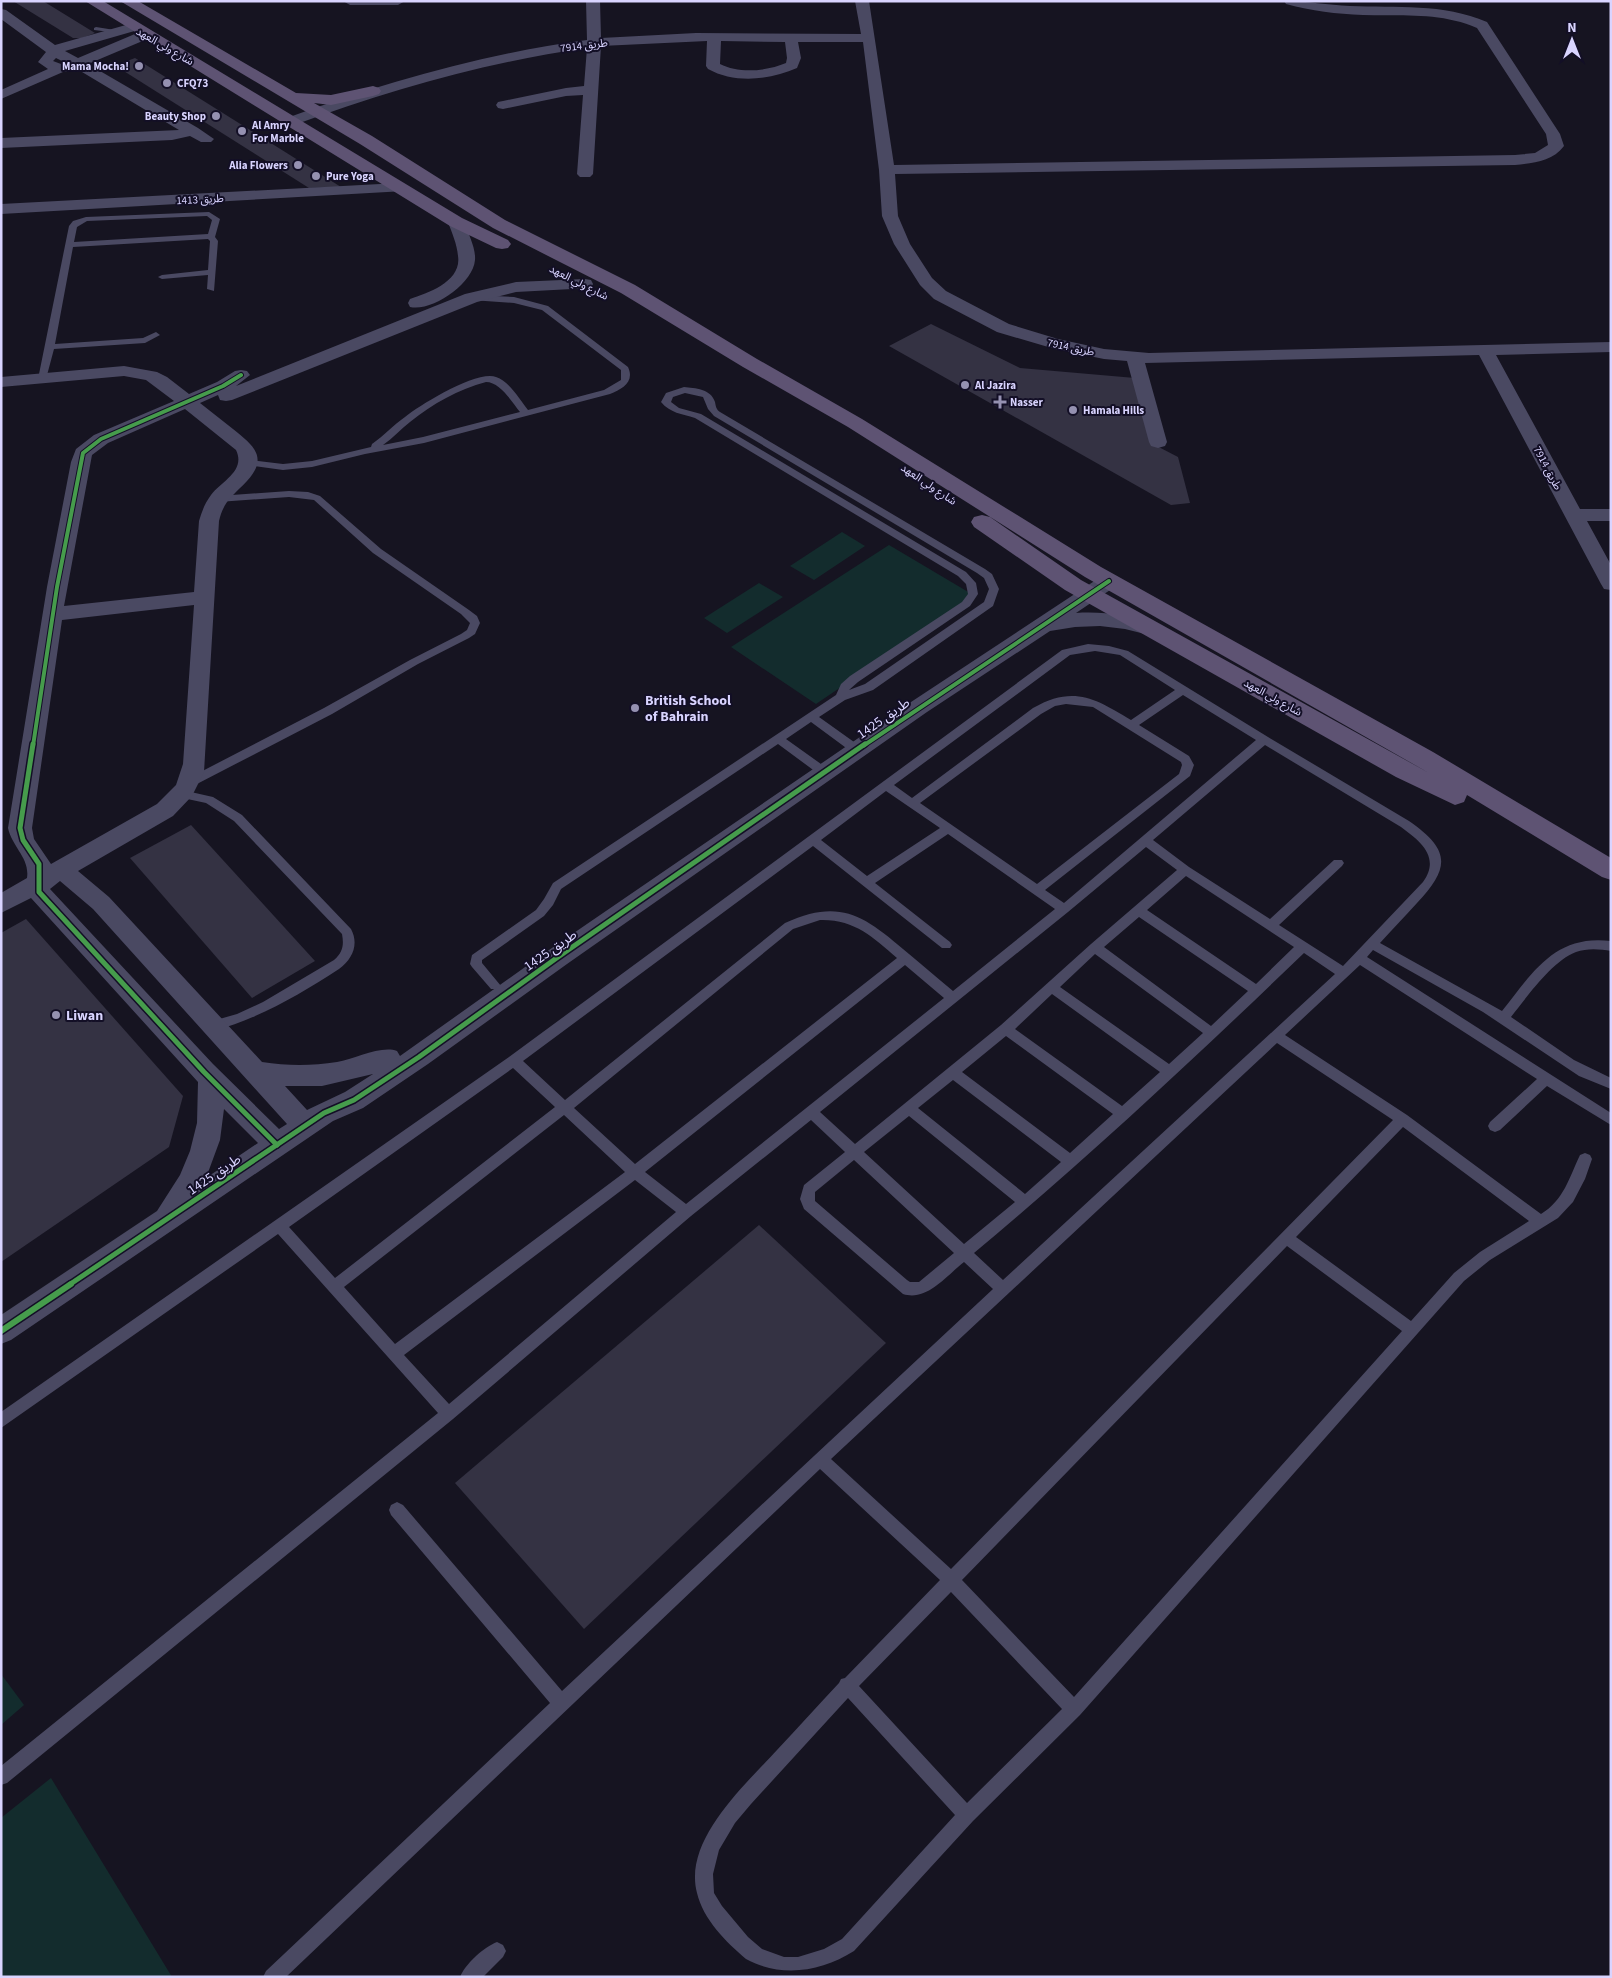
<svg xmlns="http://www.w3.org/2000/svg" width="1612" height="1978" font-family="'Source Sans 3','Noto Sans Arabic',sans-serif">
	<rect width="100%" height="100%" fill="#161421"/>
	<!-- green -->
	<g fill="#132c2d">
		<path d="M842 532 865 546 814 580 790 566Z"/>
		<path d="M889 545 975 596 816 704 731 647Z"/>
		<path d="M759 583 783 597 727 633 704 618Z"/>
		<path d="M1 1674 24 1705 1 1725Z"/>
		<path d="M51 1778 172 1977H1V1818Z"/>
	</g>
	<!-- building -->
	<g fill="#343243">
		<path d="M13 1H43L95 33 82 38H73Z"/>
		<path d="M135 58 341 187 309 188 119 68 122 63Z"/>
		<path d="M931 324 1020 368 1135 378 1151 443 1178 457 1190 503 1171 505 889 346Z"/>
		<path d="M191 825 315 961 252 998 130 858Z"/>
		<path d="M26 919 183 1096 169 1147 1 1262V933Z"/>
		<path d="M759 1225 886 1343 584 1629 455 1483Z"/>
	</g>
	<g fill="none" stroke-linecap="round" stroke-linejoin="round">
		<!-- service -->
		<g fill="#4a4962" fill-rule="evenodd">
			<path d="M96 27 121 31 118 33 94 30V28Z"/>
			<path d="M209 212 220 219 215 237 218 241 214 291 207 289 208 275 162 279 158 277 162 275 208 270 210 241 208 239 73 247 55 344 143 338 156 332 160 335 145 343 54 349 46 379 45 381H39L38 379 69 226 73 221 86 217ZM207 216 212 220 208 234 74 242 77 227 87 221Z"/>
			<path d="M474 295 514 297 548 306 628 367C635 382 622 389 610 394L424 443 365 454 312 467 283 470 246 465V461L249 460 283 464 312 461 371 447 372 444C384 436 393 425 405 417 420 405 477 370 496 377 509 381 520 400 528 410L604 390 621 380V370L542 310 514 303 471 300 470 298ZM486 382C500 382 512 402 520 412L423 437 383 445C393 438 401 429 410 422 432 404 459 389 486 382Z"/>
			<path d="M684 387C695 388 711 389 715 402 716 407 716 409 720 412L985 569 992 574 999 589 993 606 873 690 845 700 819 717 861 747 863 750 861 753H853L811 722 786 739 828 769 830 772 828 775H820L778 744 561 889 553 905 544 916 482 960V963L501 986 499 989H491L472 967 470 964 472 955 536 910 544 899 553 883 836 695 841 684 850 676 962 602 968 594 966 584 958 576 695 418C682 414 670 413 661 402L666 393ZM685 393 703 397 708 409 714 416 977 573 984 578 989 589 984 602 865 684 849 690 858 682 970 606 978 594 976 583 966 572 701 414 679 408 671 402 673 397Z"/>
			<path d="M289 491 308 492 320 496 381 549 469 610 477 616 480 623 475 634 469 638 418 664 332 714 195 785H187L185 782 187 779 324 708 410 660 461 634 467 630 470 623 461 614 373 553 314 500 289 497 218 502 213 499 218 496Z"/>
			<path d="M1088 644 1109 646 1128 651 1268 737 1409 821C1451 850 1450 868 1417 903 1405 916 1392 930 1380 943L1502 1011C1533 972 1555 934 1611 941V951C1600 949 1587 948 1576 952 1552 961 1527 997 1511 1017L1574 1060 1611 1078V1089L1579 1076 1483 1012 1373 950 1367 957 1611 1113V1125L1547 1086 1500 1130 1495 1132 1490 1130 1488 1126 1490 1122 1537 1079 1360 965 1285 1035 1407 1115 1541 1214C1564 1200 1569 1178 1580 1155L1585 1153 1590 1155 1592 1159 1585 1179 1573 1202 1558 1218 1490 1260 1464 1281 1080 1715 973 1821 854 1951C821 1972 781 1978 746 1959 726 1942 703 1919 697 1893 683 1840 745 1785 777 1750 798 1728 818 1705 839 1683L841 1679 845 1678 940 1580 820 1469 286 1977H263L266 1971 550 1703 391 1515 389 1510 391 1505 397 1502 403 1505 562 1691 993 1289 964 1262C947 1275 927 1302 903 1294L804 1209 800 1199 804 1185 845 1152 811 1120 691 1216 453 1419 7 1783 1 1785V1766L438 1413 278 1234 1 1428V1412L509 1057 1062 650ZM1095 651 1120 655 1175 690 1131 720C1095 698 1073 685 1033 708L912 798 894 785 1070 655ZM1183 695 1256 740 1064 903 1045 890 1190 776 1194 765 1189 756 1139 725ZM1066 704 1093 707 1181 762 1182 765 1179 774 1037 884 920 803 1041 714 1055 706ZM1265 745 1401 827C1420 841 1441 857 1423 882L1343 966 1279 925 1342 866 1344 863 1342 860H1334L1270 919 1189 867 1153 840ZM886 791 940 828 867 876 821 840ZM948 834 1055 909 953 991C936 977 920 963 903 949 862 914 838 899 785 923L565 1100 523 1061 813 846 942 948H950L952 945 950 942 875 883ZM1146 847 1177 870 1091 944 1001 1025 855 1144 820 1112 1068 912ZM1186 876 1294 947 1256 984 1147 910ZM1139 917 1248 991 1211 1026 1104 947ZM820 920C854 919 873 937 897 958L635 1164 574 1108 793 929ZM1304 953 1335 974 1003 1280 974 1253C1088 1158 1197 1056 1304 953ZM1095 954 1203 1033 1169 1064 1060 987ZM905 965 944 998 686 1204 645 1172ZM1052 994 1160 1072 1122 1106 1015 1029ZM1006 1036 1113 1114 1070 1153 962 1072ZM1277 1043 1393 1120 951 1569 831 1459ZM513 1068 555 1107 335 1278 289 1227ZM953 1080 1061 1162 1025 1194 918 1108ZM564 1115 625 1172 395 1344 344 1287ZM909 1116 1015 1202 964 1244 864 1152ZM1403 1127 1529 1221 1480 1252 1454 1273 1411 1321 1296 1237ZM854 1160 954 1253 919 1282H910L907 1280 815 1201V1192ZM635 1180 676 1212 449 1404 404 1355ZM1287 1246 1402 1331 1074 1697 962 1580ZM951 1592 1062 1709 967 1803 859 1686ZM848 1698 955 1815 842 1939 824 1949 798 1957H784L762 1949 748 1937 722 1906 714 1893 713 1874 719 1850 735 1823 751 1804Z"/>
			<path d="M182 790 213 797 242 815 351 929C359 944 353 959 339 969 299 995 260 1018 213 1031L209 1030 207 1026 209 1022 237 1014 263 1002 334 960C343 952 344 945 342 934L234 821 206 803 178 797 176 794 178 791Z"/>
			<path d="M497 1942 503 1945 506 1951 503 1957 483 1977H460C465 1964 484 1947 497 1942Z"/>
		</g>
		<!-- minor -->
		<g fill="#4a4962" fill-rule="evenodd">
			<path d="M343 1H405L398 5H350Z"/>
			<path d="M586 1H600L601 38 696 33 861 34 855 1H869L894 165 1515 155 1535 153 1548 145 1546 134 1477 28C1441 12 1401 16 1363 15 1336 14 1312 11 1286 4L1284 1C1307 1 1328 5 1350 6 1396 8 1443 3 1487 22L1560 134 1564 146C1552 162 1533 163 1515 165L895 174 898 216 910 244 932 278 946 291 1009 324 1058 339 1104 349 1149 353 1611 342V352L1496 355 1580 509H1611V521H1587L1611 565V590L1604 589 1601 584 1479 355 1145 363 1167 442 1165 446 1158 448 1151 446 1149 442 1127 361 1104 359 1055 349 997 332 934 299 920 285 894 244 882 216 879 170 863 42H798L801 58 797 68C770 80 735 84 708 69L706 66 707 41 601 46 593 174 590 177H580L577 174 583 95 566 96 503 109 498 108 496 105 498 102 503 101 566 88 584 86 587 48C486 62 390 90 294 125H284L282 122 284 119C383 83 482 54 587 40ZM721 41 785 42 787 58 786 63C767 71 739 74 720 64Z"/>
			<path d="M1 9 6 10 55 45 133 23 140 27 138 30 65 51 78 58 142 31H152L154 34 152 37 88 64 198 128 214 139 211 142H201L190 136 172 140 1 148V138L179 130 77 69 63 72 1 99V90L48 69 38 62 46 52 1 19ZM56 58 66 63 61 64 53 61Z"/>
			<path d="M399 183 405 185 407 188 405 191 1 214V204Z"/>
			<path d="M456 217 462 219 464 222C468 233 476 248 475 260 473 284 432 312 410 307L408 303 410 299C429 293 462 281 458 256 457 244 452 233 448 222L450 219Z"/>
			<path d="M585 279 591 280 593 284 591 288 516 292 477 302 232 400 226 401 220 400 218 395 200 403C211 412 222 420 233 429 253 445 269 457 247 481 233 496 224 500 219 521L204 772 192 796 173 816 78 871 109 897 262 1062C287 1066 312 1066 337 1062 355 1059 381 1045 397 1051L400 1056 549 950 911 702 1102 576 1109 575 1116 576 1119 581 1116 586 1076 613C1104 611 1130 616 1156 623L1159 628 1156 633 1149 635 1125 629 1100 626 1075 627 1050 631 927 712 567 964 428 1064 363 1108 333 1121 11 1340 1 1344V1315L157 1211 180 1175 190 1151 197 1123 198 1082 31 898 1 913V893L27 878C30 858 12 847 8 828L47 587 71 462 76 449 94 435 174 401 146 380 124 376 1 387V377L124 366 157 372 167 377 189 394 217 382 235 371 241 370 247 371 250 375 236 386 465 294 516 282ZM185 409 236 450C246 471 222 481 211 495 205 503 202 511 199 521L194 592 64 606 92 455 108 443ZM194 605 183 764 176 785 157 804 51 864 34 839 32 828 62 620ZM60 881 93 909 287 1124 279 1129 213 1064 50 889ZM373 1074 345 1092 307 1110 285 1086H322ZM224 1109 258 1143 206 1178 220 1140Z"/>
		</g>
		<!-- primary -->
		<g fill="#5e5373" fill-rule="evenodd">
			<path d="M85 1H103L462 218 508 240 511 244 508 248 502 249 496 248 450 226Z"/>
			<path d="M120 1H138L296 93 331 95 373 86 379 88 381 91 379 94 373 96 331 105 314 103 372 136 505 220 635 285 757 359 862 419 1101 567 1433 752 1611 858V880L1602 877 1467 795 1464 802 1455 805 1396 777 1065 590 974 527 971 522 974 517 982 515 990 517 1081 580 1429 773 1085 577 848 427 743 367 621 293 493 228 360 144Z"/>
		</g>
		<defs>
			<g id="cycleway-far2">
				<path d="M33 746 57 587 83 453 101 439 223 386 241 375"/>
				<path d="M863 746 1109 581"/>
			</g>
			<g id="cycleway-far1">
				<path d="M33 744 20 828 23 840 39 864V892L204 1072 277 1145"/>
				<path d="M69 1285 324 1113 354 1100 419 1057 558 957 865 744"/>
			</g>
			<path id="cycleway" d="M1 1331 71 1284"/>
		</defs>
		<!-- cycleway-far2 casing -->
		<use href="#cycleway-far2" stroke="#130f26" stroke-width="6"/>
		<!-- cycleway-far1 casing -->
		<use href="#cycleway-far1" stroke="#130f26" stroke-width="8"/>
		<!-- cycleway casing -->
		<use href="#cycleway" stroke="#130f26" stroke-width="9"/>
		<!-- cycleway-far2 -->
		<use href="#cycleway-far2" stroke="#469c4c" stroke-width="4"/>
		<!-- cycleway-far1 -->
		<use href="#cycleway-far1" stroke="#469c4c" stroke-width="5"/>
		<!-- cycleway -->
		<use href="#cycleway" stroke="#469c4c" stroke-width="6"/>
	</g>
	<!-- markers -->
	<g fill="#9591b1" stroke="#130f26" stroke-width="2">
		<circle cx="139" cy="66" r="5"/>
		<circle cx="167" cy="83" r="5"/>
		<circle cx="216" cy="116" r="5"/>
		<circle cx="242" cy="131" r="5"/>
		<circle cx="298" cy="165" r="5"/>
		<circle cx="316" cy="176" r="5"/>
		<circle cx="965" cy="385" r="5"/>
		<path d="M997.5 394.5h5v5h5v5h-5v5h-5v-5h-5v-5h5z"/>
		<circle cx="1073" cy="410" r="5"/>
		<circle cx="635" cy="708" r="5"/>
		<circle cx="56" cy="1015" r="5"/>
	</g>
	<g text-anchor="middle" stroke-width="4" stroke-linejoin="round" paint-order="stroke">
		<!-- far-street labels -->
		<g font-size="11" fill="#d9d4ff" stroke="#130f26">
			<text transform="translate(584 45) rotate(-7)" y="4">طريق 7914</text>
			<text transform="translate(165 46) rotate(30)" y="4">شارع ولي العهد</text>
			<text transform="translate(200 199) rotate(-3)" y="4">طريق 1413</text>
			<text transform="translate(579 282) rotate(27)" y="4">شارع ولي العهد</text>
			<text transform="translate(1071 347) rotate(12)" y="4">طريق 7914</text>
			<text transform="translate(1548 468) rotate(62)" y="4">طريق 7914</text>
			<text transform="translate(929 484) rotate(34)" y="4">شارع ولي العهد</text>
			<text transform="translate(1273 697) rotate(29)" y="4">شارع ولي العهد</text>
		</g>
		<!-- far-poi labels -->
		<g font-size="11" font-weight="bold" fill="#d9d4ff" stroke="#130f26" text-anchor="start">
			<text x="129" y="70" text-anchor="end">Mama Mocha!</text>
			<text x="177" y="87">CFQ73</text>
			<text x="206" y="120" text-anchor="end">Beauty Shop</text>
			<text x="252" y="129">Al Amry<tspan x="252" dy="13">For Marble</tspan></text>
			<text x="288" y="169" text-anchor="end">Alia Flowers</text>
			<text x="326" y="180">Pure Yoga</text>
			<text x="975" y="389">Al Jazira</text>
			<text x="1010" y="406">Nasser</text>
			<text x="1083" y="414">Hamala Hills</text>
		</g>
		<!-- poi labels -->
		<g font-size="14" font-weight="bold" fill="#d9d4ff" stroke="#130f26" text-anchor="start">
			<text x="645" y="705">British School<tspan x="645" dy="16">of Bahrain</tspan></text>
			<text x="66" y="1020">Liwan</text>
		</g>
		<!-- street labels -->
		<g font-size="14" fill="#d9d4ff" stroke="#130f26">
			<text transform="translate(883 718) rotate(-35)" y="5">طريق 1425</text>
			<text transform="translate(550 950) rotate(-35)" y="5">طريق 1425</text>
			<text transform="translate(214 1174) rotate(-34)" y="5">طريق 1425</text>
		</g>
	</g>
	<!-- border -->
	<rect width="1612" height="1978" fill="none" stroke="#d9d4ff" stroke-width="5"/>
	<!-- north arrow -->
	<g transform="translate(1572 40)" stroke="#130f26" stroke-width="4" paint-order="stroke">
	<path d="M0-4L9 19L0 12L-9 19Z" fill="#d9d4ff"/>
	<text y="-8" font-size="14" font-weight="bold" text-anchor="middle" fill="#d9d4ff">N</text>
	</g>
</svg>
